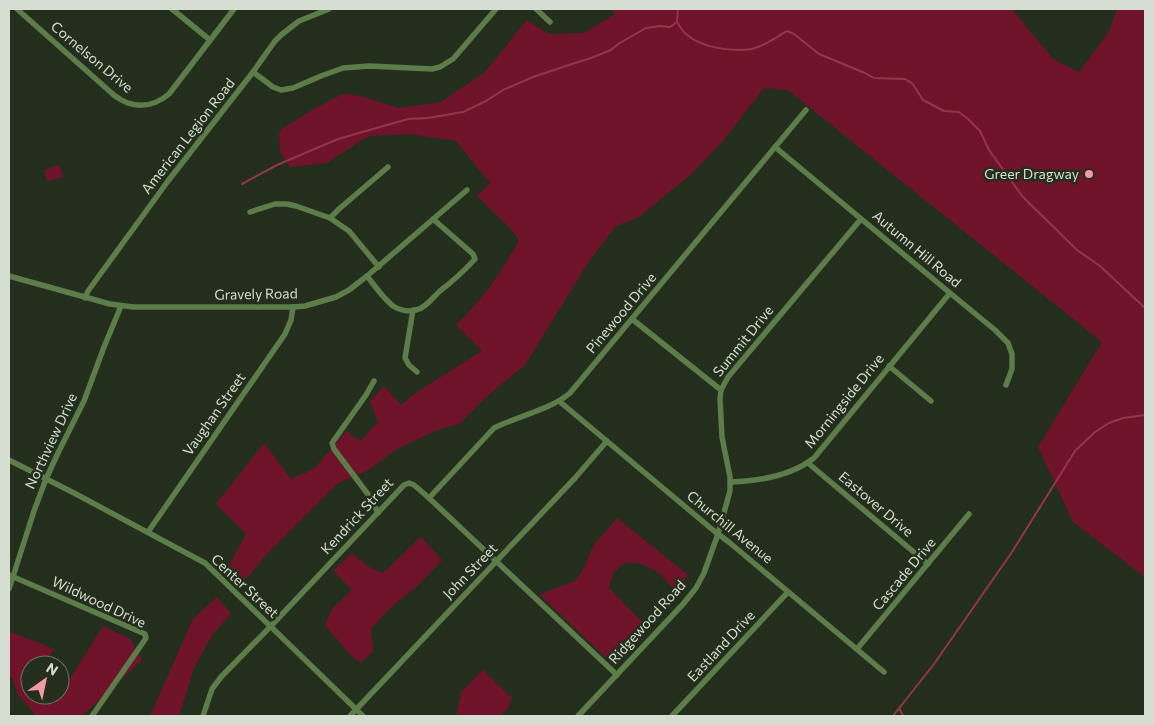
<svg xmlns="http://www.w3.org/2000/svg" width="1154" height="725" font-family="Commissioner,sans-serif">
	<rect width="100%" height="100%" fill="#232f1c"/>
	<!-- green -->
	<g fill="#6f132b">
		<path d="M610 9H1012L1053 59 1079 72 1109 32 1117 9H1145V577L1073 522 1038 447 1102 342 788 90 764 88 723 141 690 175 639 217 616 226 587 264 525 365 487 396 459 424 435 431 395 450 367 471 338 483 266 555 242 584 227 569 246 534 216 504 264 443 291 479 314 469 346 431 360 441 378 422 370 401 384 386 401 405 417 392 482 351 456 325C482 301 502 271 519 240L509 227 477 196 490 183 456 141 409 134 370 136 357 143 327 163 290 167 280 152 279 131 305 114 342 94 360 96 399 108 441 102 485 72 527 20 548 34 584 33 615 14Z"/>
		<path d="M60 165 63 177 47 181 44 170Z"/>
		<path d="M617 518 688 575 675 590 659 573 643 564 625 562 613 573 609 588 642 622 644 628 617 660 607 659 540 595 546 592 575 581 583 570 593 546Z"/>
		<path d="M421 537 442 560 419 584 388 610 371 629 373 651 361 663 351 656 325 625 332 609 352 590 333 571 352 553 367 566 383 573Z"/>
		<path d="M217 597 231 614 212 635 194 668 179 716H150L193 619Z"/>
		<path d="M103 626 130 639 142 660 82 716H37L18 695 12 678 9 676V631L54 649 45 665H30V695H60V687L64 688Z"/>
		<path d="M483 670 512 698 508 708 499 716H456L461 692Z"/>
	</g>
	<g fill="none" stroke-linecap="round" stroke-linejoin="round">
		<!-- stream -->
		<g stroke="#953547" stroke-width="2">
			<path d="M678 9 677 22C680 26 682 31 686 34 701 48 732 52 752 49 765 46 776 37 787 31L794 34 819 54 865 73 874 78 905 79 912 83 923 100 944 111 959 112 968 119 980 131 989 150 1022 196 1077 250 1100 266 1145 308"/>
			<path d="M242 184 277 165 338 139 408 119 428 118 463 112 486 101 503 90 533 77 575 63 591 58 611 50 618 44 646 28 660 26 670 27 677 22"/>
			<path d="M899 708 903 716"/>
			<path d="M893 716 934 664 1012 552 1075 451 1095 432 1109 423 1123 418 1145 415"/>
		</g>
		<!-- street -->
		<g stroke="#5c7c49" stroke-width="5.5">
			<path d="M17 9 115 96C133 109 152 108 169 94L234 9"/>
			<path d="M172 9 210 40"/>
			<path d="M536 9 550 22"/>
			<path d="M253 72 273 87 281 90 293 88 321 76 343 68 369 66 432 69 440 67 453 59 496 9"/>
			<path d="M775 147 950 293 995 330 1008 343 1012 354V369L1006 385"/>
			<path d="M250 212 275 204H287L296 206 330 218 349 231 379 267"/>
			<path d="M330 218 339 209 388 167"/>
			<path d="M9 276 110 304 133 307H293L305 306 336 297 349 290 367 276 467 190"/>
			<path d="M367 276C375 286 383 298 393 306 399 310 408 312 416 310 426 308 433 297 440 291 453 281 464 271 475 259L473 254 433 219"/>
			<path d="M85 298 88 291 168 181 253 72 275 41 281 35 299 21 329 9"/>
			<path d="M413 310 405 358 409 365 417 372"/>
			<path d="M632 319 721 390"/>
			<path d="M889 366 931 401"/>
			<path d="M374 381 366 395 332 443 334 449 370 497 378 513"/>
			<path d="M559 401 713 530 730 543 884 672"/>
			<path d="M9 460 74 493 205 563 363 716"/>
			<path d="M808 463 928 564"/>
			<path d="M731 482C759 481 791 476 814 458L950 293"/>
			<path d="M429 498 494 428C518 416 550 410 570 393L806 110"/>
			<path d="M148 532 285 334 291 320 293 307"/>
			<path d="M9 575 145 634 146 638 144 641 92 716"/>
			<path d="M9 589 34 511 46 479 58 453 84 401 104 347 121 306"/>
			<path d="M857 649 969 514"/>
			<path d="M203 716 212 689 221 677 270 627 404 485 409 483 414 485 429 498 617 675"/>
			<path d="M350 716 575 478 607 441"/>
			<path d="M578 716 684 603 696 588 704 573 718 534 730 491V477L722 437 720 399 721 390 728 377 861 219"/>
			<path d="M672 716 788 592"/>
		</g>
	</g>
	<!-- markers -->
	<circle fill="#f49aa5" stroke="#232f1c" stroke-width="2" cx="1089" cy="174" r="5"/>
	<g text-anchor="middle" stroke-width="5" stroke-linejoin="round" paint-order="stroke">
		<!-- street labels -->
		<g font-size="14" fill="#d6ded2" stroke="#232f1c">
			<text transform="translate(92 57) rotate(40)" y="5">Cornelson Drive</text>
			<text transform="translate(188 136) rotate(-52)" y="5">American Legion Road</text>
			<text transform="translate(917 249) rotate(40)" y="5">Autumn Hill Road</text>
			<text transform="translate(256 294) rotate(-1)" y="5">Gravely Road</text>
			<text transform="translate(621 313) rotate(-50)" y="5">Pinewood Drive</text>
			<text transform="translate(743 341) rotate(-51)" y="5">Summit Drive</text>
			<text transform="translate(844 401) rotate(-51)" y="5">Morningside Drive</text>
			<text transform="translate(214 414) rotate(-55)" y="5">Vaughan Street</text>
			<text transform="translate(51 441) rotate(-65)" y="5">Northview Drive</text>
			<text transform="translate(876 504) rotate(40)" y="5">Eastover Drive</text>
			<text transform="translate(357 516) rotate(-47)" y="5">Kendrick Street</text>
			<text transform="translate(730 527) rotate(39)" y="5">Churchill Avenue</text>
			<text transform="translate(470 571) rotate(-46)" y="5">John Street</text>
			<text transform="translate(904 574) rotate(-50)" y="5">Cascade Drive</text>
			<text transform="translate(245 586) rotate(43)" y="5">Center Street</text>
			<text transform="translate(99 602) rotate(25)" y="5">Wildwood Drive</text>
			<text transform="translate(647 622) rotate(-48)" y="5">Ridgewood Road</text>
			<text transform="translate(721 646) rotate(-47)" y="5">Eastland Drive</text>
		</g>
		<!-- poi labels -->
		<g font-size="14" fill="#d6ded2" stroke="#232f1c" text-anchor="end">
			<text x="1079" y="179">Greer Dragway</text>
		</g>
	</g>
	<!-- border -->
	<rect width="1154" height="725" fill="none" stroke="#d6ded2" stroke-width="20"/>
	<!-- north arrow -->
	<g transform="translate(45 680) rotate(33)"><circle r="24" fill="#232f1c" stroke="#6b7565"/>
	<path d="M0-4L9 19L0 12L-9 19Z" fill="#f49aa5"/>
	<text y="-8" font-size="14" font-weight="bold" text-anchor="middle" fill="#d6ded2">N</text>
	</g>
</svg>
